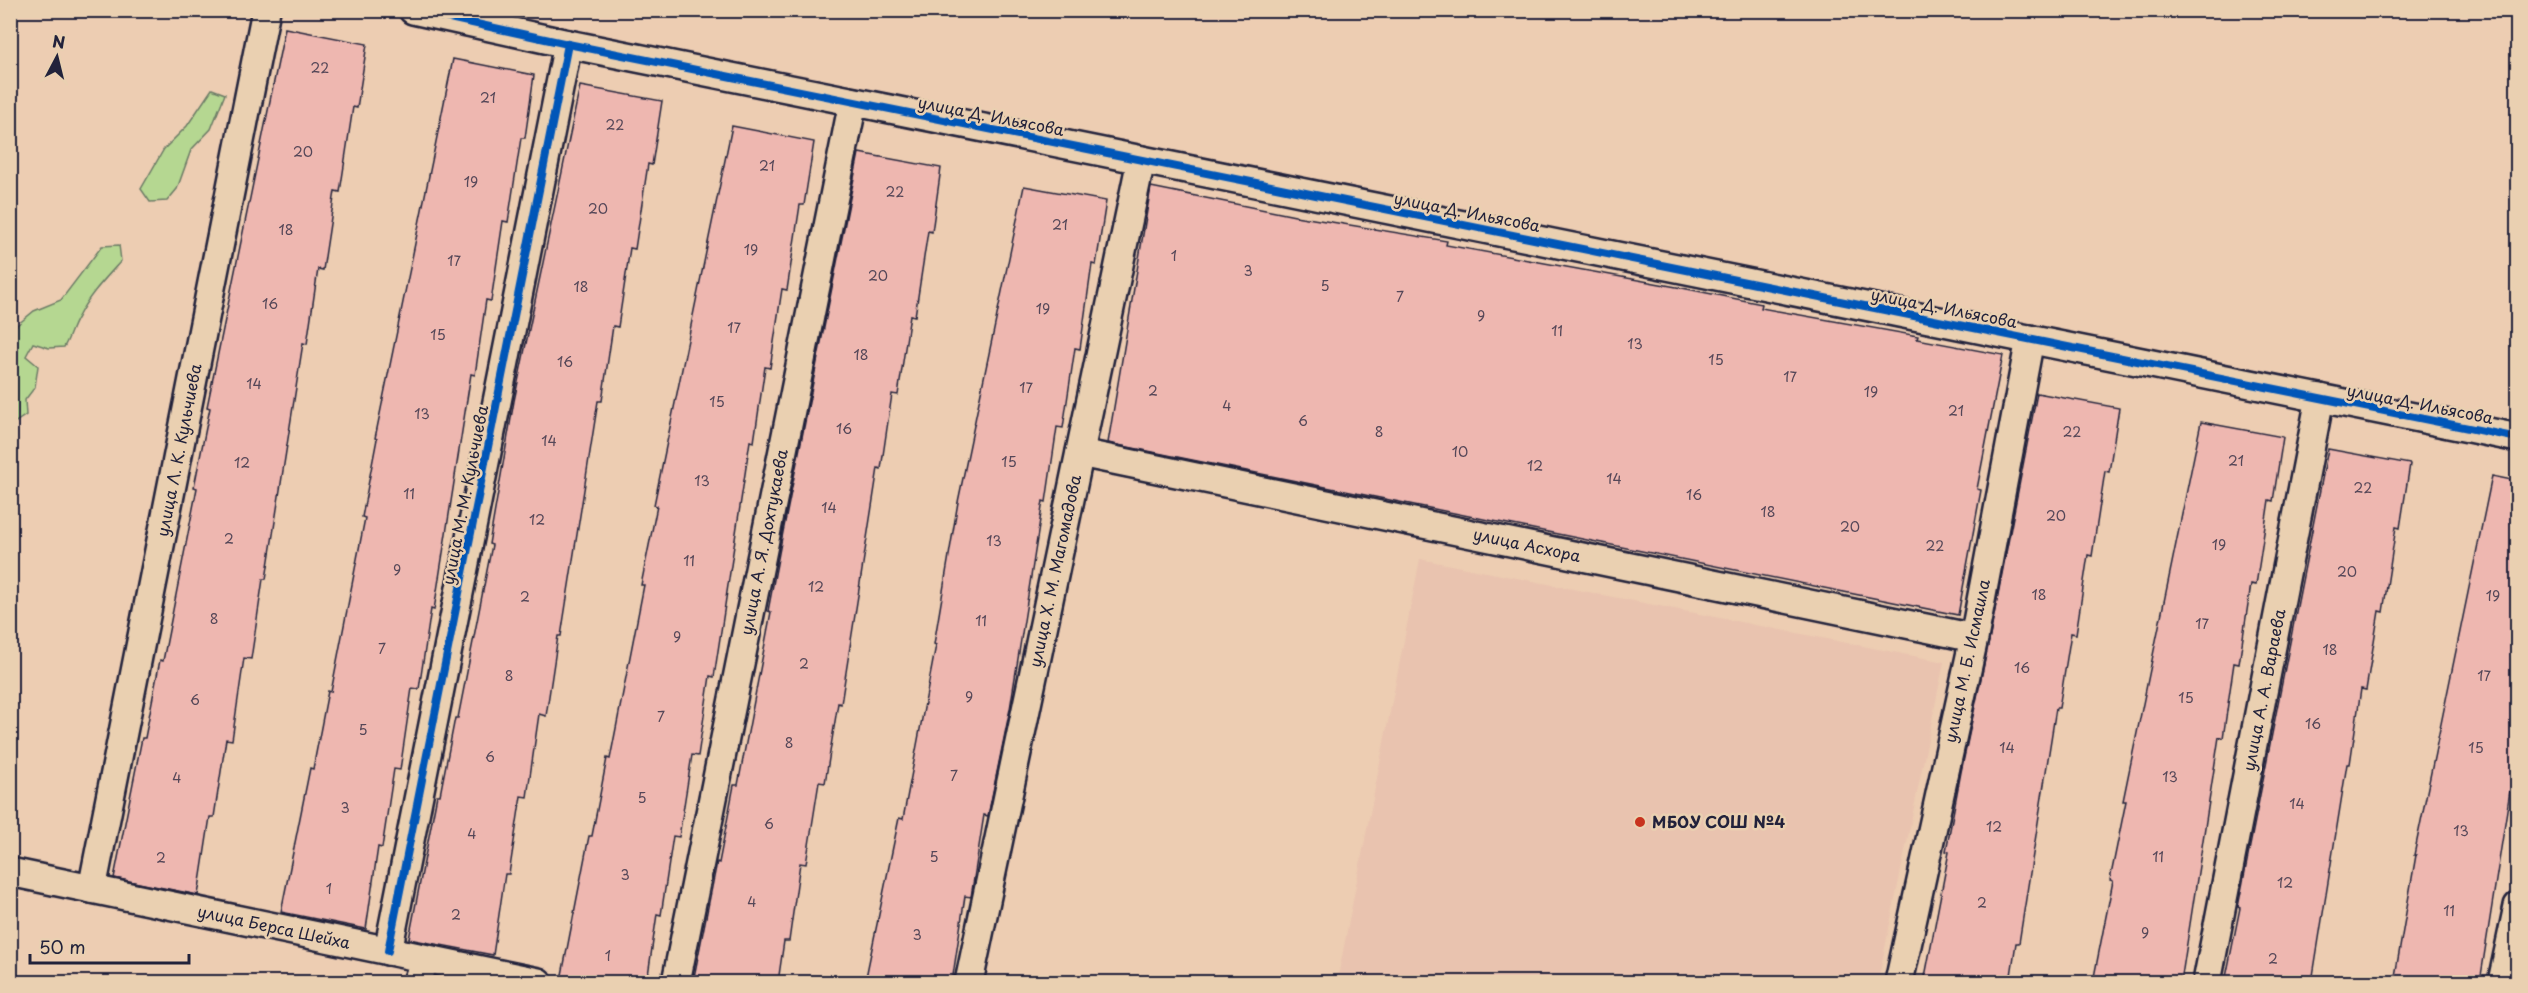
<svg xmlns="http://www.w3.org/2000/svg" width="2528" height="993" font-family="'Playpen Sans',sans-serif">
	<rect width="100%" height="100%" fill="#edcdb2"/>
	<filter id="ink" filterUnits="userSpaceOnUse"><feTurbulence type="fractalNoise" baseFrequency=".0167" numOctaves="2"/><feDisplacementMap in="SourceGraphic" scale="12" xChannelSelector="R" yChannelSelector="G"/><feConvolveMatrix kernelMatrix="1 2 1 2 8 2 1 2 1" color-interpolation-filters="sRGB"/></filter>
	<g filter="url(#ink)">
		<!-- built -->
		<path fill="#e9c3af" d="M1420 559 1944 662 1878 982H1337Z"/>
		<!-- green -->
		<g fill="#b5d791" stroke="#6c7c66" stroke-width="1.5">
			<path d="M212 89 225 94 211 129 191 150 177 189 167 201 150 202 141 189 164 149 187 126Z"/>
			<path d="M119 245 121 261C105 279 89 295 78 317 72 326 70 337 64 347L49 348 33 343 26 356 38 366 35 387 25 400 26 415 11 425V330L34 311 61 300 102 246Z"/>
		</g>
		<!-- building -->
		<g fill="#eeb7b0" stroke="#22223b" stroke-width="1.5">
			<path d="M285 28 367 44 357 108 353 107 340 192 335 191 323 270 318 269 307 344 303 343 266 579H263L251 659 244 658 232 740 226 739 214 817H210L198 895 114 878 142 738H145L160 660 163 661 197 488 194 487 210 408 207 407Z"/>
			<path d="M453 59 534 75 525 138H521L508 222 503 221 491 301 486 300 475 375 471 374 434 610 431 609 419 689 412 688 400 770 394 769 382 848 378 847 366 929 281 912 310 768 313 769 328 691 331 692 365 518 362 517 377 439 375 438Z"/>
			<path d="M580 86 662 101 652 165 648 164 635 249 630 248 618 327 613 326 602 401H598L561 636H558L546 716 539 714 527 797 521 796 509 874H505L493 955 409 939 437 795H440L455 718H458L492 545 489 544 514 401Z"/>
			<path d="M732 126 814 142 804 205H800L787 290 782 289 770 368 765 367 754 442 750 441 714 677 710 676 698 756 692 755 679 837 673 836 661 915 657 914 647 982H574L561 980 589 836H592L607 758 610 759 644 585H641L657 506 654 505Z"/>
			<path d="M859 153 941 168 932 232 928 231 915 316 910 315 898 395 892 394 881 469 878 468 841 704 838 703 825 783 819 782 806 864 800 863 789 941H784L778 982H693L717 862 719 863 734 785H738L771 612 768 611 783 532Z"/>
			<path d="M1024 186 1106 201 1096 265 1092 264 1080 349 1075 348 1063 428 1057 427 1046 502 1043 501 1010 709 988 816 984 815 971 897 965 896 952 982H865L899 818 903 819 936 645 934 644 958 502Z"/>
			<path d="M1151 187 1295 216 1447 241 1446 245 1682 288 1762 304 1761 308 1918 336 1917 339 2003 355 1977 489 1981 490 1958 615 1108 443Z"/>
			<path d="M2037 393 2119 408 2109 472 2105 471 2092 556 2088 555 2076 634 2071 633 2059 708H2056L2019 943H2016L2010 982H1924L1949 852 1946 851 1961 772 1989 641Z"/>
			<path d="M2201 422 2283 437 2273 501 2269 500 2256 585 2251 584 2239 664 2234 663 2223 738 2219 737 2181 982H2093L2113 881 2110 880 2126 801H2123Z"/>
			<path d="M2328 449 2410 464 2400 528 2396 527 2383 612 2379 611 2366 690 2361 689 2350 764H2347L2312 982H2225L2240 908 2238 907Z"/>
			<path d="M2492 476 2517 481V768L2514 792 2510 791 2480 982H2394L2416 855H2414Z"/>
		</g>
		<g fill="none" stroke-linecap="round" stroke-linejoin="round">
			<defs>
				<g id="minor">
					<path d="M413 10 568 44 2518 438"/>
					<path d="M1080 453 1974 638"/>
					<path d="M10 872 538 982"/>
					<path d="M92 889 266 10"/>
					<path d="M388 951 568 44"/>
					<path d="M417 982 425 959"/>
					<path d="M676 982 853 102"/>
					<path d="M969 982 1141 160"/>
					<path d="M1899 982 1974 638 2030 339"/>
					<path d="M2207 982 2320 398"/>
					<path d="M2502 982 2518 906"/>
				</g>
			</defs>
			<!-- minor casing -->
			<use href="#minor" stroke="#22223b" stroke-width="32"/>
			<!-- minor -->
			<use href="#minor" stroke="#ead0b1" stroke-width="27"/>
			<defs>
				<g id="cycleway">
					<path d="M413 10 568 44 2518 438"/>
					<path d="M388 951 568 44"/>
				</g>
			</defs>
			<!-- cycleway casing -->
			<use href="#cycleway" stroke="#ead0b1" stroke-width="11"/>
			<!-- cycleway -->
			<use href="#cycleway" stroke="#0057b8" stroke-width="8"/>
		</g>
	</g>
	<!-- markers -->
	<circle fill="#c8321e" stroke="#ead0b1" stroke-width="2" cx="1640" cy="822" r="6"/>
	<g text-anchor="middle" stroke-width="5" stroke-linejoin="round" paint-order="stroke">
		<!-- number labels -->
		<g font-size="14" fill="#554758">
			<text x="320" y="73">22</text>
			<text x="488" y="103">21</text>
			<text x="615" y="130">22</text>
			<text x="303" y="157">20</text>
			<text x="767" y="171">21</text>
			<text x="471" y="187">19</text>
			<text x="895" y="197">22</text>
			<text x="598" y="214">20</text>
			<text x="1060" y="230">21</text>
			<text x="286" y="235">18</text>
			<text x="751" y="255">19</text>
			<text x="1174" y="261">1</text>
			<text x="454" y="266">17</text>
			<text x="1248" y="276">3</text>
			<text x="878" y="281">20</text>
			<text x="1325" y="291">5</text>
			<text x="581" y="292">18</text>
			<text x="1400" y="302">7</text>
			<text x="270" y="309">16</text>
			<text x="1043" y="314">19</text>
			<text x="1481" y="321">9</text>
			<text x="734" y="333">17</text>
			<text x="1557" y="336">11</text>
			<text x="438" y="340">15</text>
			<text x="1635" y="349">13</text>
			<text x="861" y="360">18</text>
			<text x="1716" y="365">15</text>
			<text x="565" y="367">16</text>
			<text x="1790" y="382">17</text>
			<text x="254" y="389">14</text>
			<text x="1026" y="393">17</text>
			<text x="1153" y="396">2</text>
			<text x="1871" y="397">19</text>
			<text x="717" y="407">15</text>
			<text x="1227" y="411">4</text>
			<text x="1956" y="416">21</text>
			<text x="422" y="419">13</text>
			<text x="1303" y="426">6</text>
			<text x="844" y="434">16</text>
			<text x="1379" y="437">8</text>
			<text x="2072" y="437">22</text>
			<text x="549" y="446">14</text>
			<text x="1460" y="457">10</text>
			<text x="2236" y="466">21</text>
			<text x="1009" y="467">15</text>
			<text x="242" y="468">12</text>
			<text x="1535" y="471">12</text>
			<text x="1614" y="484">14</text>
			<text x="702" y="486">13</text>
			<text x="2363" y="493">22</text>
			<text x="409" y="499">11</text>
			<text x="1694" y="500">16</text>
			<text x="829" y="513">14</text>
			<text x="1768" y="517">18</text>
			<text x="2056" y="521">20</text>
			<text x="537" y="525">12</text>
			<text x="1850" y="532">20</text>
			<text x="229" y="544">2</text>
			<text x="994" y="546">13</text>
			<text x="2219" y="550">19</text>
			<text x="1935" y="551">22</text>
			<text x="689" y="566">11</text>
			<text x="397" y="575">9</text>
			<text x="2347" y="577">20</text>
			<text x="816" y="592">12</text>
			<text x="2039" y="600">18</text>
			<text x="2493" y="601">19</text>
			<text x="525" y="602">2</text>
			<text x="214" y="624">8</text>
			<text x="981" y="626">11</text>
			<text x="2202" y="629">17</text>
			<text x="677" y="642">9</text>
			<text x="382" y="654">7</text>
			<text x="2330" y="655">18</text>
			<text x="804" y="669">2</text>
			<text x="2022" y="673">16</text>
			<text x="509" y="681">8</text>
			<text x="2484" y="681">17</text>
			<text x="969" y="702">9</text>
			<text x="2186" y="703">15</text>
			<text x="195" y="705">6</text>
			<text x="661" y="722">7</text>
			<text x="2313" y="729">16</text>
			<text x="363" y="735">5</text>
			<text x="789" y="748">8</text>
			<text x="2007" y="753">14</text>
			<text x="2476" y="753">15</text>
			<text x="490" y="762">6</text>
			<text x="954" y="781">7</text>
			<text x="2170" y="782">13</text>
			<text x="177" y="783">4</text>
			<text x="642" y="803">5</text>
			<text x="2297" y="809">14</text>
			<text x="345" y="813">3</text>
			<text x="769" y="829">6</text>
			<text x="1994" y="832">12</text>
			<text x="2461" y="836">13</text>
			<text x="472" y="839">4</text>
			<text x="934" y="862">5</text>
			<text x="2158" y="862">11</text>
			<text x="161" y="863">2</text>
			<text x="625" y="880">3</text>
			<text x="2285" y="888">12</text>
			<text x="329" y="894">1</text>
			<text x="752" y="907">4</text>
			<text x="1982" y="908">2</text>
			<text x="2449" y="916">11</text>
			<text x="456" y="920">2</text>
			<text x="2145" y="938">9</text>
			<text x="917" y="940">3</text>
			<text x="608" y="961">1</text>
			<text x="2273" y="964">2</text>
		</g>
		<!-- street labels -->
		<g font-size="16" fill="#22223b" stroke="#ead0b1">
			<text transform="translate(991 116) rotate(11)" y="6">улица Д. Ильясова</text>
			<text transform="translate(1467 212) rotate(11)" y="6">улица Д. Ильясова</text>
			<text transform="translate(1944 308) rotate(11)" y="6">улица Д. Ильясова</text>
			<text transform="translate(2420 404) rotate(11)" y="6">улица Д. Ильясова</text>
			<text transform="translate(179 450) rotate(-79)" y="6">улица Л. К. Кульчиева</text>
			<text transform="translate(465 495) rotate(-79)" y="6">улица М. М. Кульчиева</text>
			<text transform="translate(764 542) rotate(-79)" y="6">улица А. Я. Дохтукаева</text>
			<text transform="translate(1527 545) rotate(12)" y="6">улица Асхора</text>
			<text transform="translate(1055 571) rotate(-78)" y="6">улица Х. М. Магомадова</text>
			<text transform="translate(1967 661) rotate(-78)" y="6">улица М. Б. Исмаила</text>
			<text transform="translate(2264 690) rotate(-79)" y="6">улица А. А. Вараева</text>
			<text transform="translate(274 927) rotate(12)" y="6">улица Берса Шейха</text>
		</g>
		<!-- poi labels -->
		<g font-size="16" font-weight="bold" fill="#22223b" stroke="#ead0b1" text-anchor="start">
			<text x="1652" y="828">МБОУ СОШ №4</text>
		</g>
	</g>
	<!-- margin -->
	<rect width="2528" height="993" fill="none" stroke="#ead0b1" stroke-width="36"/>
	<rect x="18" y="18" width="2492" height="957" fill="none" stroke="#22223b" stroke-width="2" filter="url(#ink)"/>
	<!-- north arrow -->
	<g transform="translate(57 57) rotate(7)" stroke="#ead0b1" stroke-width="4.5" paint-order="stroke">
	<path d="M0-4.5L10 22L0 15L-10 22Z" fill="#22223b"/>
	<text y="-9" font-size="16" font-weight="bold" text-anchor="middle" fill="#22223b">N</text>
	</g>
	<!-- scale -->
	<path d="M30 954v9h159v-9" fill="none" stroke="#22223b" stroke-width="3"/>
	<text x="39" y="954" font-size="18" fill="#22223b" stroke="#ead0b1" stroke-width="4.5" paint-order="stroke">50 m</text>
</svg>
